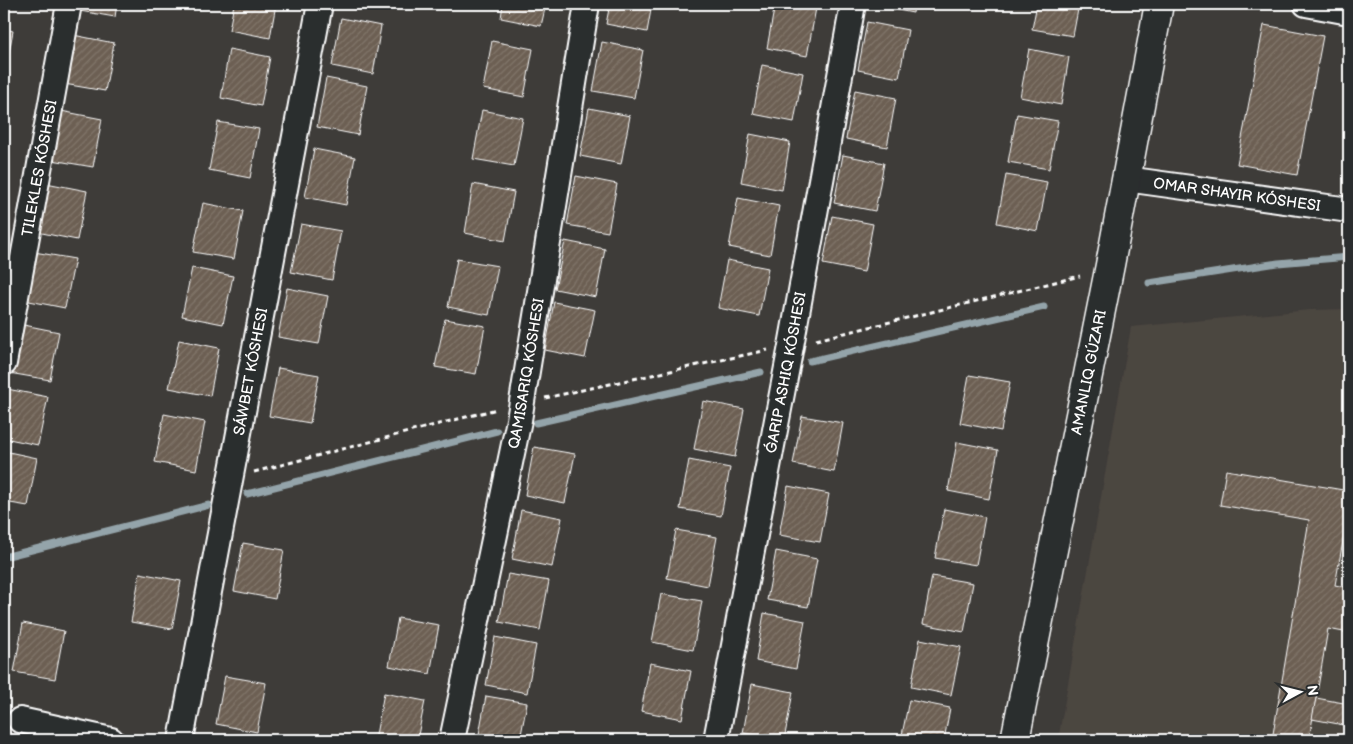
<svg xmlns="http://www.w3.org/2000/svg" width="1353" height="744" font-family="'Balsamiq Sans',sans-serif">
	<defs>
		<pattern id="building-hatch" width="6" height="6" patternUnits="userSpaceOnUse" patternTransform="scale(1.25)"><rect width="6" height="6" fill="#6c5f52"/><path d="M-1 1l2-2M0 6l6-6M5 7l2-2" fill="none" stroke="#82776c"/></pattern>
	</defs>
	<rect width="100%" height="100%" fill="#3e3c39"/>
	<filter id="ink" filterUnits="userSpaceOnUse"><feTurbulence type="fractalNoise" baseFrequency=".02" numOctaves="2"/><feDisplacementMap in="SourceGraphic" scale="10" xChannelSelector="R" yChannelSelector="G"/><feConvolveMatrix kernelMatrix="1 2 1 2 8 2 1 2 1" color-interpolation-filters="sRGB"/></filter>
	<g filter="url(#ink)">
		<!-- built -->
		<path fill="#4c4640" d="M1349 309V740H1058L1131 327 1310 310Z"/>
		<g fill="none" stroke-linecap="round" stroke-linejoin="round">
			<!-- stream -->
			<g stroke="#94a4aa" stroke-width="7">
				<path d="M1149 283 1278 263 1349 257"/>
				<path d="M810 361 1044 307"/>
				<path d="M536 423 761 372"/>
				<path d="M247 494 497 431"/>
				<path d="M4 557 209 505"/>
			</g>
		</g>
		<!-- building -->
		<g fill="url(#building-hatch)" stroke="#fff">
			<path d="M75 4H117L115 17 74 10Z"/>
			<path d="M234 4H276L270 38 229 30Z"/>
			<path d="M503 4H546L541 26 501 18Z"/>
			<path d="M610 4H652L647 32 606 24Z"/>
			<path d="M775 4H795L816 8 807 56 767 48Z"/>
			<path d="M872 4H914L913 13 872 5Z"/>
			<path d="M1037 4H1079L1073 36 1032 29Z"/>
			<path d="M341 18 381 26 373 74 332 66Z"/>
			<path d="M867 22 908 30 899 78 858 70Z"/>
			<path d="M1264 25 1323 36 1297 175 1237 164Z"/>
			<path d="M4 29 13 31 4 79Z"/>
			<path d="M73 35 114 43 105 91 64 84Z"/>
			<path d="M492 41 533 49 524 97 483 89Z"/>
			<path d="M602 42 643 50 634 98 593 91Z"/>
			<path d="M229 49 270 57 261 106 221 98Z"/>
			<path d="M1029 49 1069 57 1061 105 1020 97Z"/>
			<path d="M762 65 803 73 794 122 753 114Z"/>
			<path d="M326 78 367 86 358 135 317 127Z"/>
			<path d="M855 90 896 98 887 147 846 139Z"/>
			<path d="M589 108 630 116 621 164 580 156Z"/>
			<path d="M482 110 523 118 514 166 473 159Z"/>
			<path d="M61 111 102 119 93 167 52 160Z"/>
			<path d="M1017 114 1058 121 1049 169 1008 162Z"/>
			<path d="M218 122 259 129 250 178 209 170Z"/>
			<path d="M750 134 790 142 782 190 741 182Z"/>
			<path d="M314 149 355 157 346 205 305 197Z"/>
			<path d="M843 155 884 163 875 211 834 203Z"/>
			<path d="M1006 175 1047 182 1038 231 997 223Z"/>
			<path d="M576 176 617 184 608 232 567 225Z"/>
			<path d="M46 183 87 191 77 240 37 232Z"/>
			<path d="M473 184 514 192 505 241 465 233Z"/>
			<path d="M738 198 779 206 770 255 729 247Z"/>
			<path d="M203 203 243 211 234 259 193 252Z"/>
			<path d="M832 216 873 224 864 272 823 264Z"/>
			<path d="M301 224 341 231 332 280 291 272Z"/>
			<path d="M565 241 605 249 596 297 555 289Z"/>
			<path d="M34 252 75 259 65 308 24 300Z"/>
			<path d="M457 259 498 266 489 315 448 307Z"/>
			<path d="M727 260 768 268 759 316 718 308Z"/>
			<path d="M192 268 233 276 223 324 182 316Z"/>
			<path d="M287 288 328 296 319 344 278 337Z"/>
			<path d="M554 302 595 310 585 358 545 350Z"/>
			<path d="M445 319 485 326 476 374 435 367Z"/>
			<path d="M19 324 59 332 50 380 9 373Z"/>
			<path d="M179 340 219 348 210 396 169 388Z"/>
			<path d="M278 368 319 375 310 423 269 416Z"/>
			<path d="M969 375 1010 382 1001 431 960 423Z"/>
			<path d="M7 389 48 397 38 445 4 438V404Z"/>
			<path d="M703 401 744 409 735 457 694 449Z"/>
			<path d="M164 414 205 422 196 470 155 462Z"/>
			<path d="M802 416 843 423 834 472 793 464Z"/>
			<path d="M957 442 998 450 989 499 948 491Z"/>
			<path d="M534 447 575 454 565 503 525 495Z"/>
			<path d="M4 451 37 458 28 506 4 502Z"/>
			<path d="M689 460 730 468 721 516 680 509Z"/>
			<path d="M1226 470 1349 491V531L1345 530 1335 585 1349 588V633L1328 629 1309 740H1272L1309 520 1220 505Z"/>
			<path d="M788 486 829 494 820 542 779 535Z"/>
			<path d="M944 509 985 517 976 565 935 558Z"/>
			<path d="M521 510 562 518 552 567 512 559Z"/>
			<path d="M676 530 717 537 708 586 667 578Z"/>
			<path d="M243 543 284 550 275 599 234 591Z"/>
			<path d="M776 551 817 559 808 607 767 600Z"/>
			<path d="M140 573 181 581 172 629 131 622Z"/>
			<path d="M508 574 549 581 540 630 499 622Z"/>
			<path d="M932 576 973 583 964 632 923 624Z"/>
			<path d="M661 594 702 601 693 650 652 642Z"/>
			<path d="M764 613 805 621 796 669 756 661Z"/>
			<path d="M398 618 439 625 430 674 389 666Z"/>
			<path d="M23 623 64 631 55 679 14 672Z"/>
			<path d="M495 637 536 645 527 693 486 685Z"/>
			<path d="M920 639 961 647 951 695 911 687Z"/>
			<path d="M650 663 691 671 682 719 641 711Z"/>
			<path d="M225 676 266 683 257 732 216 724Z"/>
			<path d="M752 684 793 692 784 740 743 733Z"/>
			<path d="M384 693 425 701 417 740H375Z"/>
			<path d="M486 696 527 703 520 740H478Z"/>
			<path d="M1316 698 1349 704V726L1312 719Z"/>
			<path d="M909 700 950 708 944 740H901Z"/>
		</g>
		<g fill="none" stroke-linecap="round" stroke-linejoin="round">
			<defs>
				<g id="minor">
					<path d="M1306 4 1349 12"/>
					<path id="s1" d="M1126 179 1349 210"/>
					<path id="s2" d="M4 363 69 4"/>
					<path d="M20 720 111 740"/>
					<path id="s3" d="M181 740 320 4"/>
					<path id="s4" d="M452 740 519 420 587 4"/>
					<path id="s5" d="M716 740 791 346 853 4"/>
				</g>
				<g id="tertiary">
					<path id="s6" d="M1015 740 1110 265 1159 4"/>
				</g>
			</defs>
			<!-- minor casing -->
			<use href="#minor" stroke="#fff" stroke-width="28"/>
			<!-- tertiary casing -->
			<use href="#tertiary" stroke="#fff" stroke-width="31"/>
			<!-- path -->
			<g stroke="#fff" stroke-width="3" stroke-dasharray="5 4" stroke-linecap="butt">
				<path d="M816 340 1080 276"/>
				<path d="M545 398 768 350"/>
				<path d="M254 472 497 409"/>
			</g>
			<!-- minor -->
			<use href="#minor" stroke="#2a2d2e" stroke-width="24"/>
			<!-- tertiary -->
			<use href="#tertiary" stroke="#2a2d2e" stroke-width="28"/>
		</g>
	</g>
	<g text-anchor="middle" stroke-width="4.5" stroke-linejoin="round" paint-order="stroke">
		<!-- street labels -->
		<g font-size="15" fill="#fff" stroke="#2a2d2e">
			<text dy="5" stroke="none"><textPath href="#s2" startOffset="198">TILEKLES KÓSHESI</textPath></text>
			<text dy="5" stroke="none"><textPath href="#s1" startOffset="112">OMAR SHAYIR KÓSHESI</textPath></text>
			<text dy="5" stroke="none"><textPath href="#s3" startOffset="375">SÁWBET KÓSHESI</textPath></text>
			<text dy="5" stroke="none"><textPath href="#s5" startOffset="374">ǴARIP ASHIQ KÓSHESI</textPath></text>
			<text dy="5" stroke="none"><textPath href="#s6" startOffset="375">AMANLIQ GÚZARI</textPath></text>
			<text dy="5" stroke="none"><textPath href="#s4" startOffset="374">QAMISARIQ KÓSHESI</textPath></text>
		</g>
	</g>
	<!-- margin -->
	<rect width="1353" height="744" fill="none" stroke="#2a2d2e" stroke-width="20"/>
	<rect x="10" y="10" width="1333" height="724" fill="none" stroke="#fff" stroke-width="2" filter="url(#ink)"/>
	<!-- north arrow -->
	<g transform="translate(1300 692) rotate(83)" stroke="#2a2d2e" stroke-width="4" paint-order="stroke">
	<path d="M0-4L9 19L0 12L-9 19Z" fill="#ffffff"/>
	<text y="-8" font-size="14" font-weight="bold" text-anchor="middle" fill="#ffffff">N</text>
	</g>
</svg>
